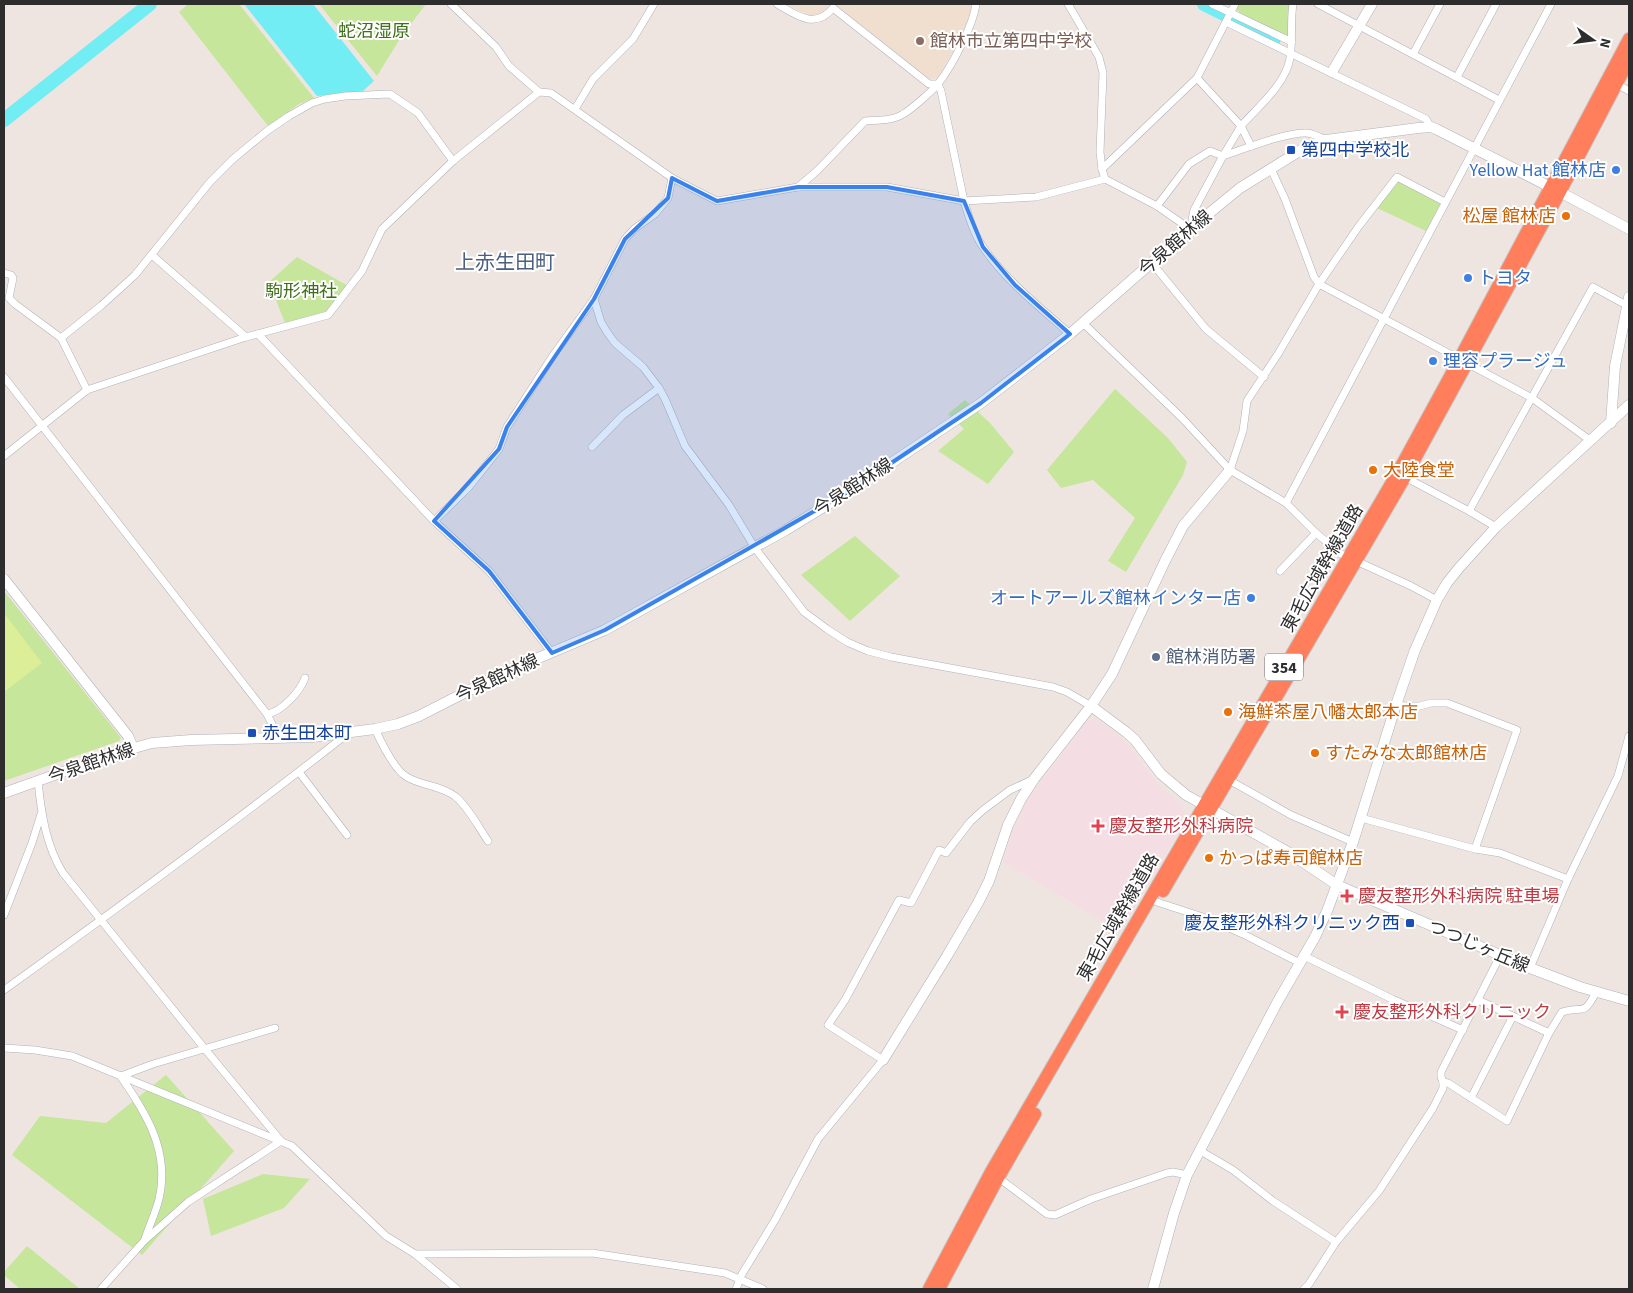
<svg xmlns="http://www.w3.org/2000/svg" width="1633" height="1293" font-family="'Source Sans 3','Noto Sans JP',sans-serif">
	<rect width="100%" height="100%" fill="#efe5e0"/>
	<!-- education -->
	<g fill="#f0decf">
		<path d="M786 4H831L819 15 811 16Z"/>
		<path d="M835 4H972L969 17 963 33 937 79 928 78Z"/>
	</g>
	<!-- medical -->
	<path fill="#f5dde4" d="M1097 719 1125 741 1160 786 1183 806 1185 820 1121 932 1003 862 1012 832 1027 800 1088 720Z"/>
	<!-- green -->
	<g fill="#c5e69b">
		<path d="M188 4H239L314 98 299 104 268 126 179 12Z"/>
		<path d="M319 4H426L401 37 377 76Z"/>
		<path d="M1239 4H1293L1290 42 1239 12 1236 9Z"/>
		<path d="M1397 177 1442 201 1426 231 1377 208Z"/>
		<path d="M297 257 350 287 325 312 285 323 269 282Z"/>
		<path d="M1115 389 1168 438 1187 462 1183 475 1126 572 1108 561 1135 518 1093 480 1061 488 1047 470Z"/>
		<path d="M965 400 990 423 1014 452 988 484 938 451 964 429 948 414Z"/>
		<path d="M855 536 900 576 850 621 801 575Z"/>
		<path d="M4 591 121 738 119 741 4 781Z"/>
		<path d="M166 1075 234 1151 142 1255 12 1155 40 1116 106 1123Z"/>
		<path d="M263 1174 310 1179 284 1208 211 1236 203 1199Z"/>
		<path d="M27 1246 80 1289H20L4 1275V1272Z"/>
	</g>
	<!-- pitch -->
	<path fill="#dcee97" d="M4 613 42 663 4 692Z"/>
	<!-- water -->
	<path fill="#71edf3" d="M244 4H313L374 81 363 91 317 96Z"/>
	<g fill="none" stroke-linecap="round" stroke-linejoin="round">
		<!-- river -->
		<g stroke="#71edf3" stroke-width="14">
			<path d="M1204 4 1274 39"/>
			<path d="M4 120 150 4"/>
		</g>
		<defs>
			<g id="street">
				<path d="M451 4 496 47 509 66 539 92"/>
				<path d="M777 4C796 15 815 30 833 8L929 84H938L941 91 964 201C969 217 974 234 983 247 1006 281 1040 307 1070 334"/>
				<path d="M1068 4 1099 57 1103 73 1100 152 1102 169 1105 179 1157 206 1190 229"/>
				<path d="M1212 4 1292 42"/>
				<path d="M1318 4 1499 100"/>
				<path d="M1226 22 1426 119 1431 127"/>
				<path d="M1413 54 1440 4"/>
				<path d="M1457 77 1496 4"/>
				<path d="M1617 84 1629 91"/>
				<path d="M575 109 593 79 633 39 654 4"/>
				<path d="M1251 146 1241 126C1258 107 1286 84 1290 58 1293 40 1290 22 1293 4"/>
				<path d="M1102 169 1197 78 1235 4"/>
				<path d="M1271 169 1285 199 1314 277 1319 284 1532 398 1591 441"/>
				<path d="M798 187 817 171 865 121C877 120 893 121 903 114 911 110 932 91 938 84 952 66 973 26 976 4"/>
				<path d="M1157 206 1189 164 1210 151 1223 156 1241 126 1197 78"/>
				<path d="M1196 225 1192 219 1194 210 1223 156C1244 149 1286 132 1307 133 1314 134 1320 137 1326 140"/>
				<path d="M152 255 246 337"/>
				<path d="M1152 263 1206 329 1264 377"/>
				<path d="M4 273 11 275 13 278 9 298 15 304 61 338 87 390"/>
				<path d="M594 299 601 322 607 332 615 343 643 367 659 388 665 399 685 446 729 505 755 548 804 612 827 629 847 642 868 651 891 657 1053 687 1067 692 1091 706"/>
				<path d="M1083 323 1182 418 1230 470 1286 503 1316 533 1341 554 1411 586 1437 600"/>
				<path d="M258 334 434 521 489 571 552 653"/>
				<path d="M61 338 102 305 135 275 210 182 233 159 267 131 289 116 312 103 325 99 345 96 390 94 418 113 453 161"/>
				<path d="M4 377 267 714 272 724 277 738"/>
				<path d="M592 447 623 415 659 388"/>
				<path d="M4 456 87 390 246 337 328 315 362 271 382 229 453 161 539 92 551 93 672 178 717 201 798 187H887L964 201 1036 197 1105 179"/>
				<path d="M1230 470 1243 431 1247 401 1278 354 1319 284 1359 226 1397 177 1445 202"/>
				<path d="M1403 476 1469 511"/>
				<path d="M1286 503 1551 4"/>
				<path d="M434 521 468 488 499 449 507 427 554 354 594 299 625 239 634 229 655 214 668 198 672 178"/>
				<path d="M1496 527 1469 511 1593 287 1628 306"/>
				<path d="M1280 571 1316 533"/>
				<path d="M1396 705 1416 707 1431 703H1447L1517 730 1475 849"/>
				<path d="M267 714C281 712 300 692 305 678"/>
				<path d="M375 729C381 742 394 770 407 777 422 786 443 786 456 797 469 808 479 828 488 841"/>
				<path d="M299 772 347 835"/>
				<path d="M1229 780 1291 815 1353 842"/>
				<path d="M38 781C41 812 46 846 63 873L205 1049 281 1141"/>
				<path d="M1361 818 1475 849 1500 853 1568 879"/>
				<path d="M1157 902 1209 919 1243 934 1300 963"/>
				<path d="M4 915 32 843 41 814"/>
				<path d="M1304 956 1392 999 1463 1030"/>
				<path d="M1530 968 1568 879 1618 776 1629 736"/>
				<path d="M4 990C118 908 231 825 342 738L346 733"/>
				<path d="M1478 1000 1549 1033"/>
				<path d="M4 1048 35 1050 72 1056 292 1146 386 1236 415 1254 457 1289"/>
				<path d="M121 1076 153 1064 275 1028"/>
				<path d="M121 1077C147 1114 170 1152 159 1199 156 1212 149 1226 145 1239"/>
				<path d="M1443 1082 1448 1083 1507 1121 1549 1033 1562 1012C1583 1005 1583 1018 1596 992"/>
				<path d="M1471 1098 1513 1016"/>
				<path d="M1199 1150 1233 1170 1273 1201 1336 1242"/>
				<path d="M996 1176 1047 1214 1055 1215 1091 1199 1167 1173 1173 1172 1187 1175"/>
				<path d="M415 1254 592 1253 725 1273 763 1289"/>
				<path d="M101 1289 144 1241 188 1202 281 1141"/>
				<path d="M736 1289 742 1274 775 1220 818 1139 883 1060 828 1025 845 1000 899 900 911 903 939 850 946 853 970 822 983 810 1010 790 1034 779"/>
				<path d="M1304 1289 1309 1284 1336 1242 1379 1191 1433 1108 1443 1088V1082L1441 1077V1072L1500 956"/>
			</g>
			<g id="secondary">
				<path d="M1332 72 1372 4"/>
				<path d="M1611 423 1615 366 1629 297"/>
				<path d="M4 579 128 736 133 748"/>
				<path d="M1091 706 1126 732 1135 740 1161 774 1186 795 1288 852 1337 885 1530 968 1580 987 1629 1001"/>
				<path d="M4 793 116 753 152 743 191 740 312 737 375 729 398 724 419 716 505 672 605 630 786 530 848 492 981 403 1070 334 1190 229 1240 188 1301 150 1326 140 1418 128 1431 127 1436 129 1560 192 1629 229"/>
				<path d="M883 1060 947 956 978 903 989 881 1008 825 1021 799 1034 779 1091 706 1112 674 1165 561 1183 526 1230 470"/>
				<path d="M1153 1289 1174 1213 1187 1175 1278 1001 1315 937 1327 911 1353 842 1396 705 1415 650 1437 600 1447 583 1459 568 1496 527 1629 405"/>
			</g>
			<g id="highway">
				<path d="M1163 891 1405 477 1560 192 1629 60"/>
				<path d="M929 1289 991 1172 1398 472 1459 360 1629 39"/>
				<path d="M939 1289 998 1178 1035 1114"/>
			</g>
		</defs>
		<!-- street casing -->
		<use href="#street" stroke="#adb2ba" stroke-width="8"/>
		<!-- secondary casing -->
		<use href="#secondary" stroke="#adb2ba" stroke-width="11"/>
		<!-- highway casing -->
		<use href="#highway" stroke="#c4c4c4" stroke-width="14"/>
		<!-- street -->
		<use href="#street" stroke="#fff" stroke-width="7"/>
		<!-- secondary -->
		<use href="#secondary" stroke="#fff" stroke-width="10"/>
		<!-- highway -->
		<use href="#highway" stroke="#ff7e5b" stroke-width="12"/>
	</g>
	<!-- marked area -->
	<path fill="#3b82ea" fill-opacity="0.2" stroke="#3b82ea" stroke-width="4" stroke-linejoin="round" d="M672 178 717 201 798 187H887L964 201 983 247 1015 285 1070 334 981 403 848 492 605 630 552 653 489 571 434 521 499 449 507 427 594 299 625 239 668 198Z"/>
	<!-- markers -->
	<circle fill="#8d6e63" stroke="#fff" stroke-width="2" cx="920" cy="41" r="5"/>
	<g fill="#1a4fb4" stroke="#fff" stroke-width="2">
		<rect x="1286" y="145" width="10" height="10" rx="2.5"/>
		<rect x="247" y="728" width="10" height="10" rx="2.5"/>
		<rect x="1405" y="918" width="10" height="10" rx="2.5"/>
	</g>
	<g fill="#3f7fe0" stroke="#fff" stroke-width="2">
		<circle cx="1616" cy="170" r="5"/>
		<circle cx="1468" cy="278" r="5"/>
		<circle cx="1433" cy="361" r="5"/>
		<circle cx="1251" cy="598" r="5"/>
	</g>
	<g fill="#e8710a" stroke="#fff" stroke-width="2">
		<circle cx="1566" cy="216" r="5"/>
		<circle cx="1373" cy="470" r="5"/>
		<circle cx="1228" cy="712" r="5"/>
		<circle cx="1315" cy="753" r="5"/>
		<circle cx="1209" cy="858" r="5"/>
	</g>
	<circle fill="#5c6f8a" stroke="#fff" stroke-width="2" cx="1156" cy="657" r="5"/>
	<g fill="#e0444e" stroke="#fff" stroke-width="2">
		<path d="M1095.5 818.5h5v5h5v5h-5v5h-5v-5h-5v-5h5z"/>
		<path d="M1344.5 888.5h5v5h5v5h-5v5h-5v-5h-5v-5h5z"/>
		<path d="M1339.5 1004.5h5v5h5v5h-5v5h-5v-5h-5v-5h5z"/>
	</g>
	<g text-anchor="middle" stroke-width="4" stroke-linejoin="round" paint-order="stroke">
		<!-- shield labels -->
		<rect fill="#fff" stroke="#6c6c6c" stroke-width="1" x="1265" y="653.5" width="38" height="27" rx="4"/>
		<g font-size="16" font-weight="bold" fill="#2d2d2d">
			<text x="1284" y="673">354</text>
		</g>
		<!-- park labels -->
		<g font-size="18" fill="#3e6f19" stroke="#fff">
			<text x="374" y="37">蛇沼湿原</text>
			<text x="301" y="297">駒形神社</text>
		</g>
		<!-- education labels -->
		<g font-size="18" fill="#785e54" stroke="#fff" text-anchor="start">
			<text x="930" y="47">館林市立第四中学校</text>
		</g>
		<!-- transit labels -->
		<g font-size="18" fill="#164399" stroke="#fff" text-anchor="start">
			<text x="1301" y="156">第四中学校北</text>
			<text x="262" y="739">赤生田本町</text>
			<text x="1400" y="929" text-anchor="end">慶友整形外科クリニック西</text>
		</g>
		<!-- shop labels -->
		<g font-size="18" fill="#366cbe" stroke="#fff" text-anchor="end">
			<text x="1606" y="176">Yellow Hat 館林店</text>
			<text x="1478" y="284" text-anchor="start">トヨタ</text>
			<text x="1443" y="367" text-anchor="start">理容プラージュ</text>
			<text x="1241" y="604">オートアールズ館林インター店</text>
		</g>
		<!-- food labels -->
		<g font-size="18" fill="#c56008" stroke="#fff" text-anchor="start">
			<text x="1556" y="222" text-anchor="end">松屋 館林店</text>
			<text x="1383" y="476">大陸食堂</text>
			<text x="1238" y="718">海鮮茶屋八幡太郎本店</text>
			<text x="1325" y="759">すたみな太郎館林店</text>
			<text x="1219" y="864">かっぱ寿司館林店</text>
		</g>
		<!-- street labels -->
		<g font-size="18" fill="#2d2d2d" stroke="#fff">
			<text transform="translate(1175 243) rotate(-41)" y="6">今泉館林線</text>
			<text transform="translate(853 487) rotate(-33)" y="6">今泉館林線</text>
			<text transform="translate(1322 568) rotate(-60)" y="6">東毛広域幹線道路</text>
			<text transform="translate(497 678) rotate(-25)" y="6">今泉館林線</text>
			<text transform="translate(91 763) rotate(-19)" y="6">今泉館林線</text>
			<text transform="translate(1118 917) rotate(-60)" y="6">東毛広域幹線道路</text>
			<text transform="translate(1479 946) rotate(23)" y="6">つつじヶ丘線</text>
		</g>
		<!-- service labels -->
		<g font-size="18" fill="#4e5e75" stroke="#fff" text-anchor="start">
			<text x="1166" y="663">館林消防署</text>
		</g>
		<!-- health labels -->
		<g font-size="18" fill="#be3a42" stroke="#fff" text-anchor="start">
			<text x="1109" y="832">慶友整形外科病院</text>
			<text x="1358" y="902">慶友整形外科病院 駐車場</text>
			<text x="1353" y="1018">慶友整形外科クリニック</text>
		</g>
		<!-- quarter labels -->
		<g font-size="20" fill="#4b6080" stroke="#fff">
			<text x="505" y="269">上赤生田町</text>
		</g>
	</g>
	<!-- border -->
	<rect width="1633" height="1293" fill="none" stroke="#2d2d2d" stroke-width="10"/>
	<!-- north arrow -->
	<g transform="translate(1593 40) rotate(104)" stroke="#ffffff" stroke-width="4" paint-order="stroke">
	<path d="M0-4L9 19L0 12L-9 19Z" fill="#2d2d2d"/>
	<text y="-8" font-size="14" font-weight="bold" text-anchor="middle" fill="#2d2d2d">N</text>
	</g>
</svg>
